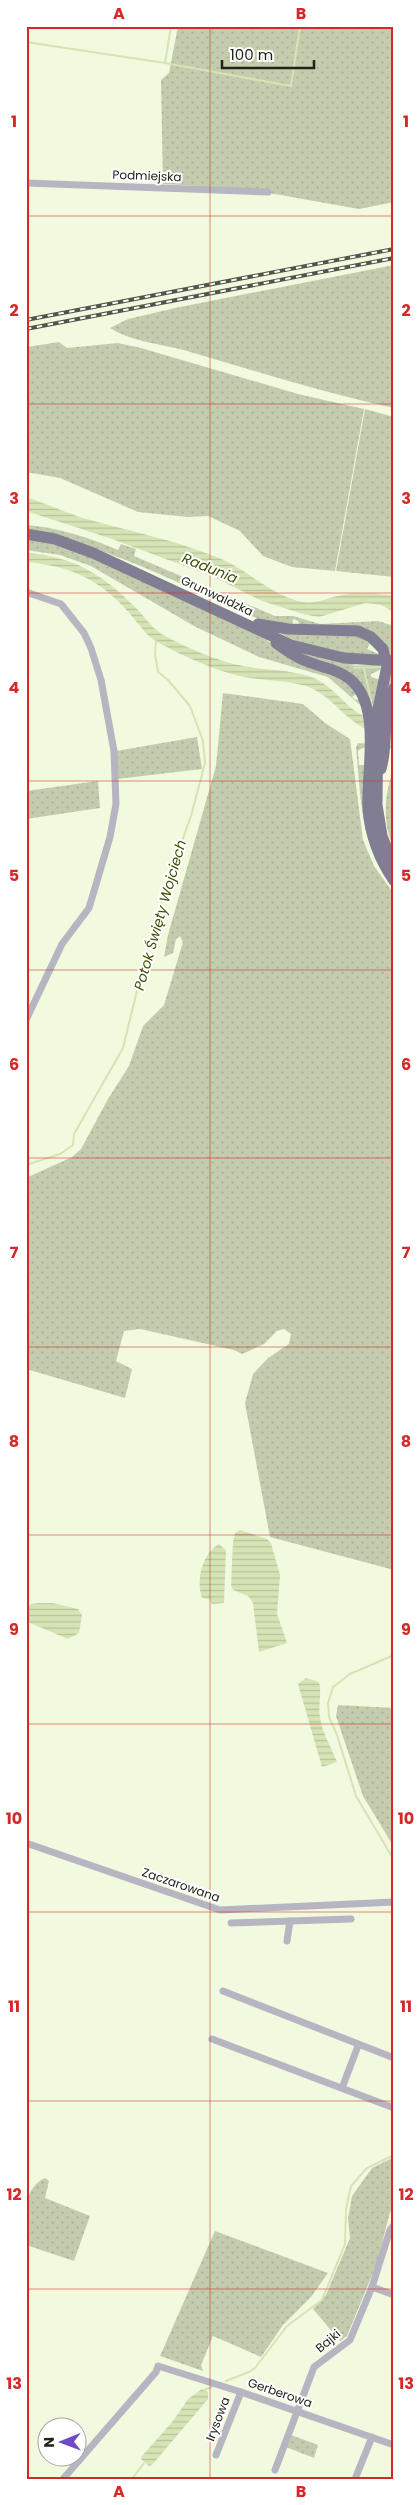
<svg xmlns="http://www.w3.org/2000/svg" width="420" height="2505" font-family="Poppins,sans-serif">
	<defs>
		<pattern id="green-dots" width="8" height="8" patternUnits="userSpaceOnUse" patternTransform="scale(1.25)"><rect width="8" height="8" fill="#c3cdae"/><path d="M2 2h.1M6 6h.1" fill="none" stroke="#a7b095" stroke-width="1.8" stroke-linecap="round"/></pattern>
		<pattern id="water-rules" width="6" height="5" patternUnits="userSpaceOnUse" patternTransform="scale(1.25)"><rect width="6" height="5" fill="#d5e4b4"/><path d="M0 2.5h6" fill="none" stroke="#b7c39a"/></pattern>
	</defs>
	<rect width="100%" height="100%" fill="#f1fadf"/>
	<!-- green -->
	<g fill="url(#green-dots)" fill-rule="evenodd">
		<path d="M178 26H394V202L359 209 269 193 270 190 163 184 161 80 169 73Z"/>
		<path d="M394 265V408C324 393 256 371 187 351 162 344 132 342 110 328L128 319 175 308Z"/>
		<path d="M59 342 67 348 118 343 141 348 298 394 364 409 335 571 292 567 263 556 240 531 208 516 188 517 138 512 60 478 26 472 27 347Z"/>
		<path d="M365 409 394 417V577L336 571Z"/>
		<path d="M26 525C57 527 90 538 118 550L121 544 136 549 134 556 275 616H293L320 624 378 621 394 626V658C353 658 312 652 276 631L346 633 361 636 371 641 367 649 379 654H390C376 618 331 626 300 626L298 621 293 619 292 626C251 622 212 598 175 581 127 559 78 540 26 531Z"/>
		<path d="M26 538 64 546 119 568 163 591 262 637 299 662 342 678 358 693 352 697 356 700 360 699 363 708 371 709C359 657 310 672 281 643L316 655 356 665 350 666 394 664V683L384 709H394V712L381 714 367 711 328 677 259 657 194 626 91 566 60 555 26 550ZM382 669H392L381 709H376L381 680 371 677V674Z"/>
		<path d="M223 693 303 704 325 723 350 739 363 840 374 866 394 894V1570L270 1537 245 1403 253 1374 268 1358 289 1344 291 1334 284 1329 277 1331 264 1344 242 1354 234 1350 140 1329 124 1331 116 1361 132 1369 125 1398 26 1369V1178L72 1157 81 1149 108 1099 129 1066 143 1026 164 1005 183 942 180 936 176 939 173 953 164 957 168 935 216 766Z"/>
		<path d="M197 737 202 769 117 779 116 751Z"/>
		<path d="M358 743 394 746V750C386 745 365 744 358 751L359 765H366L394 888C360 845 361 800 356 747Z"/>
		<path d="M394 767V850C382 821 384 796 394 767Z"/>
		<path d="M98 781 100 808 26 819V791Z"/>
		<path d="M338 1705 394 1708V1847L363 1796 336 1716Z"/>
		<path d="M394 2157V2206L390 2212 377 2263 347 2336 340 2341 313 2309 326 2295 350 2238 348 2218 352 2196 372 2168Z"/>
		<path d="M45 2178 49 2181 45 2198 90 2216 74 2261 26 2245C26 2223 20 2189 45 2178Z"/>
		<path d="M215 2231 328 2273 311 2297 283 2325 261 2357 213 2336 201 2365 203 2371 160 2356Z"/>
		<path d="M291 2435 318 2445 314 2458 286 2447Z"/>
	</g>
	<!-- water -->
	<g fill="url(#water-rules)">
		<path d="M26 497C45 503 64 512 83 518 129 531 175 540 219 558 248 570 272 596 303 602 316 604 325 599 337 596 355 592 376 593 394 596V612L381 605 366 603 319 617 303 614 262 601 214 577 112 539 26 511Z"/>
		<path d="M26 553C74 556 103 575 135 607 146 618 152 629 165 636 185 647 220 662 243 666 264 670 295 670 314 678 339 689 350 718 379 720 385 721 389 721 394 718V729C356 741 342 703 313 689 296 680 259 681 239 676 213 669 184 657 161 644 147 637 141 627 131 615 101 580 72 566 26 562Z"/>
		<path d="M240 1530 267 1539 271 1543 280 1575 277 1614 287 1643 259 1652 253 1603 248 1596 233 1590 231 1585 233 1542 235 1533Z"/>
		<path d="M219 1544 226 1550 224 1603 212 1604 209 1599 202 1598C196 1579 202 1554 219 1544Z"/>
		<path d="M39 1603H53L78 1609 82 1615 79 1633 68 1639 30 1623 26 1620V1608L31 1604Z"/>
		<path d="M306 1678 319 1682C322 1694 318 1705 320 1718 322 1732 332 1749 337 1762L322 1767 298 1684Z"/>
		<path d="M202 2389 208 2392V2399L152 2465 149 2466 141 2459 142 2456 173 2421 188 2399Z"/>
	</g>
	<g fill="none" stroke-linecap="round" stroke-linejoin="round">
		<!-- stream -->
		<g stroke="#d5e4b4" stroke-width="2">
			<path d="M26 42 165 63 291 86 300 26"/>
			<path d="M165 63 171 26"/>
			<path d="M354 668 381 667"/>
			<path d="M364 669 372 705"/>
			<path d="M26 1165 60 1154 73 1145 74 1134 123 1048 145 958 167 883 191 816 205 763 203 741 190 706 168 680 158 672 155 654 156 641"/>
			<path d="M394 1655 350 1674 333 1687 328 1703 329 1717 337 1735 356 1796 394 1860"/>
			<path d="M226 2381 249 2372 255 2368 287 2326 322 2300 345 2244 346 2209 351 2186 367 2168 394 2155"/>
			<path d="M204 2390 212 2387"/>
			<path d="M132 2479 144 2463"/>
		</g>
		<!-- street -->
		<g stroke="#b6b5c1" stroke-width="7">
			<path d="M26 183 268 192"/>
			<path d="M26 592 61 604 84 633 91 648 101 680 114 751 116 804 110 837 89 908 62 944 26 1020"/>
			<path d="M26 1843 220 1910 394 1902"/>
			<path d="M231 1923 351 1919"/>
			<path d="M287 1941 290 1921"/>
			<path d="M223 1991 394 2058"/>
			<path d="M212 2039 394 2108"/>
			<path d="M342 2088 358 2046"/>
			<path d="M372 2287 394 2295"/>
			<path d="M216 2455 241 2392"/>
			<path d="M275 2470 314 2367 350 2340 372 2287 390 2230 394 2225"/>
			<path d="M63 2479 156 2372 158 2366 241 2392 394 2445"/>
			<path d="M355 2479 372 2437"/>
		</g>
		<!-- primary -->
		<g stroke="#817e93" stroke-width="11">
			<path d="M26 534 55 539 93 553 291 645 344 658 394 661"/>
			<path d="M258 624 288 629 358 631 371 637 383 649 387 666 378 709 377 805 382 836 394 866"/>
			<path d="M276 643C286 650 295 657 306 661 322 668 341 669 354 683 381 711 366 773 368 809 370 835 379 859 394 881"/>
			<path d="M381 769C389 742 381 714 394 688"/>
		</g>
		<defs>
			<g id="rail">
				<path d="M26 320 394 249"/>
				<path d="M26 329 394 258"/>
			</g>
		</defs>
		<!-- rail casing -->
		<use href="#rail" stroke="#515547" stroke-width="4"/>
		<!-- rail -->
		<use href="#rail" stroke="#fff" stroke-width="2" stroke-dasharray="5.5" stroke-linecap="butt"/>
	</g>
	<!-- grid -->
	<path fill="none" stroke="#d62828" stroke-width="1" stroke-opacity="0.55" d="M210 26V2479M26 216H394M26 404H394M26 593H394M26 781H394M26 970H394M26 1158H394M26 1347H394M26 1535H394M26 1724H394M26 1912H394M26 2101H394M26 2289H394"/>
	<g text-anchor="middle" stroke-width="4" stroke-linejoin="round" paint-order="stroke">
		<!-- street labels -->
		<g font-size="12" fill="#202319" stroke="#fff">
			<text transform="translate(147 176) rotate(2)" y="4">Podmiejska</text>
			<text transform="translate(217 596) rotate(25)" y="4">Grunwaldzka</text>
			<text transform="translate(181 1885) rotate(19)" y="4">Zaczarowana</text>
			<text transform="translate(328 2341) rotate(-40)" y="4">Bajki</text>
			<text transform="translate(280 2393) rotate(19)" y="4">Gerberowa</text>
			<text transform="translate(218 2419) rotate(-69)" y="4">Irysowa</text>
		</g>
		<!-- water labels -->
		<g font-size="14" font-style="italic" fill="#405003" stroke="#fff">
			<text transform="translate(210 568) rotate(22)" y="5">Radunia</text>
			<text transform="translate(160 915) rotate(-74)" y="5">Potok Święty Wojciech</text>
		</g>
	</g>
	<!-- border -->
	<rect width="420" height="2505" fill="none" stroke="#ffffff" stroke-width="55"/>
	<!-- north arrow -->
	<g transform="translate(62 2442) rotate(269)"><circle r="24" fill="#ffffff" stroke="#a6a7a3"/>
	<path d="M0-4L9 19L0 12L-9 19Z" fill="#6e4bc4"/>
	<text y="-8" font-size="14" font-weight="bold" text-anchor="middle" fill="#202319">N</text>
	</g>
	<!-- scale -->
	<path d="M222 60v8h92v-8" fill="none" stroke="#202319" stroke-width="2.5"/>
	<text x="230" y="60" font-size="15" fill="#202319" stroke="#ffffff" stroke-width="4" paint-order="stroke">100 m</text>
	<rect x="28" y="28" width="364" height="2450" fill="none" stroke="#d62828" stroke-width="2"/>
	<g font-size="16" text-anchor="middle" font-weight="bold" fill="#d62828">
		<text x="119" y="19">A</text>
		<text x="301" y="19">B</text>
		<text x="14" y="127">1</text>
		<text x="406" y="127">1</text>
		<text x="14" y="316">2</text>
		<text x="406" y="316">2</text>
		<text x="14" y="504">3</text>
		<text x="406" y="504">3</text>
		<text x="14" y="693">4</text>
		<text x="406" y="693">4</text>
		<text x="14" y="881">5</text>
		<text x="406" y="881">5</text>
		<text x="14" y="1070">6</text>
		<text x="406" y="1070">6</text>
		<text x="14" y="1258">7</text>
		<text x="406" y="1258">7</text>
		<text x="14" y="1447">8</text>
		<text x="406" y="1447">8</text>
		<text x="14" y="1635">9</text>
		<text x="406" y="1635">9</text>
		<text x="14" y="1824">10</text>
		<text x="406" y="1824">10</text>
		<text x="14" y="2012">11</text>
		<text x="406" y="2012">11</text>
		<text x="14" y="2200">12</text>
		<text x="406" y="2200">12</text>
		<text x="14" y="2389">13</text>
		<text x="406" y="2389">13</text>
		<text x="119" y="2497">A</text>
		<text x="301" y="2497">B</text>
	</g>
</svg>
